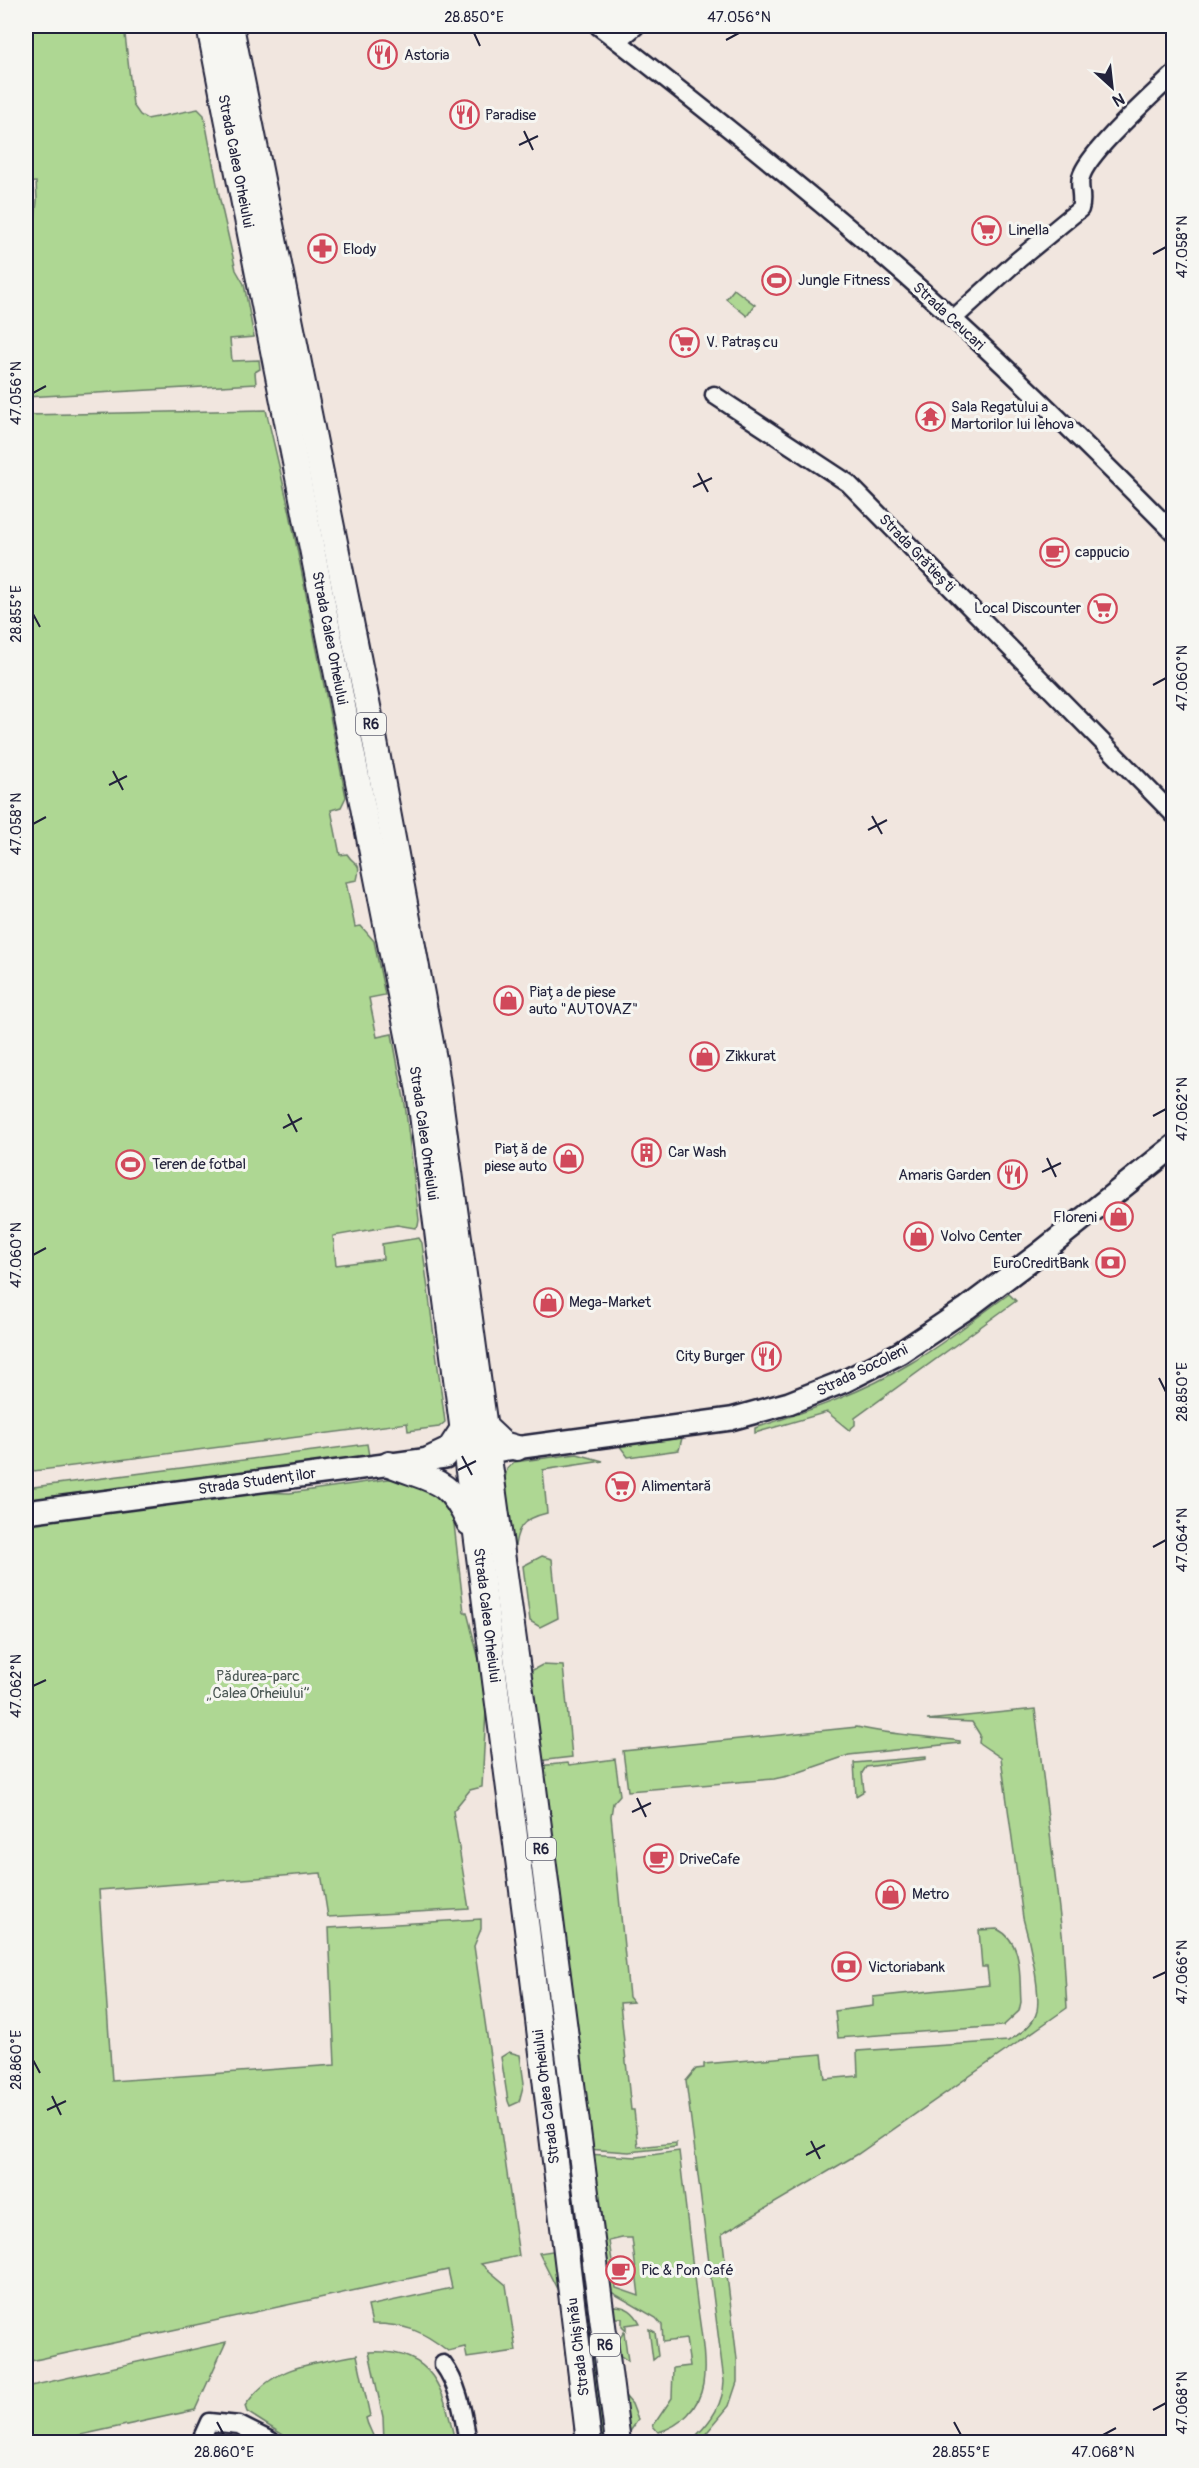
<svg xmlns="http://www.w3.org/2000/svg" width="1199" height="2468" font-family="Pangolin,sans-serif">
	<rect width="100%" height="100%" fill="#f1e6df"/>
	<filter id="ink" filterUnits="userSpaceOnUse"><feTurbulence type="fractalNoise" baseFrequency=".0167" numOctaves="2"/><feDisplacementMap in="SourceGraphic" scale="12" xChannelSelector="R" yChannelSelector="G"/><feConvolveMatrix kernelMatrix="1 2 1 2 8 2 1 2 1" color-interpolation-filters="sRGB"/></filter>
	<g filter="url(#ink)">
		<!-- green -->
		<g fill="#aed793" stroke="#687c67" stroke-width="1.5" fill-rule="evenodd">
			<path d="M26 26H124L133 105 140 115 147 119 198 109 204 115 220 200 236 270 244 284 254 337 230 339 232 361 259 360 260 369 255 372 256 384 26 397V314L37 200 36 182 26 183Z"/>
			<path d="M734 289 755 305 747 316 726 299Z"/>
			<path d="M266 410 290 513 346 797 341 807 331 810 340 855 347 854C355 867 362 860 357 880L346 882 355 927 361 926 374 941 385 995 369 998 377 1037 392 1034 405 1104 419 1220 418 1226 415 1228 397 1225 333 1236 336 1265 383 1259 382 1244 419 1238 422 1243 445 1422 439 1427 408 1431 407 1423 26 1472V415Z"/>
			<path d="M1009 1294 1016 1301 855 1418V1425L849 1430 827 1412 755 1433V1428C809 1411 862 1393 911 1363 945 1343 977 1317 1009 1294Z"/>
			<path d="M682 1438 679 1450 628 1457 619 1445Z"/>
			<path d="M367 1444 369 1456 26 1502V1488Z"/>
			<path d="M577 1454 603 1461 543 1470 547 1513C521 1519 516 1528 514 1555L505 1478 507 1469 514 1462Z"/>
			<path d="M395 1478 439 1488 453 1515 464 1612H467L480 1664 486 1710 482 1787 470 1790 453 1811 469 1909 328 1917 321 1873 99 1890 112 2081 335 2065 329 1928 481 1919V1929L474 1946 519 2256 481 2264 506 2285 516 2351 467 2358 465 2347 448 2351C421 2330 406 2324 372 2324L368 2306 452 2288 448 2270 26 2362V1521L247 1492 290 1493Z"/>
			<path d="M542 1556 552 1559 558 1618 540 1627 530 1621 523 1566Z"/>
			<path d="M542 1665 563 1666 572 1757 538 1761 529 1672Z"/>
			<path d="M1035 1709 1063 1942 1067 2008 858 2154 722 2234 737 2359V2382L729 2406 699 2442 696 2436C712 2420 723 2404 724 2381L686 2081 696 2069 704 2068V2064L822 2054 825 2079 858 2076 857 2051 1008 2041C1020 2034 1034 2025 1037 2011 1041 1990 1029 1939 1023 1918L1001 1758 979 1743 980 1735 972 1722 927 1720Z"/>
			<path d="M857 1727C891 1735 926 1736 960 1741V1743L849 1755 788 1776 774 1779 628 1791 623 1751Z"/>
			<path d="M926 1757V1759L866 1767 862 1773 864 1791 856 1796 854 1763Z"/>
			<path d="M615 1759 620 1795 613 1803 611 1816 629 1997 633 2002 620 2003 631 2110H634L638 2147 676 2143V2147L629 2152 587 2149 538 1766 568 1763 569 1765Z"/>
			<path d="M530 1889 536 1892 608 2442H603Z"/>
			<path d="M997 1929C1024 1942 1019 1977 1021 2002L1019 2011 1003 2026 838 2038 835 2011 873 2006V1997L989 1985 987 1967H982L979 1930Z"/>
			<path d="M509 2052 520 2055 524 2083 519 2102 510 2106 508 2101 501 2057Z"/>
			<path d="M679 2151C685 2201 691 2252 697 2302 700 2326 707 2361 703 2384 699 2408 681 2426 658 2432L653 2426 672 2398 673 2368 690 2366 686 2339 663 2342 662 2325 656 2318 606 2289 587 2154 637 2157ZM622 2238H632L639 2296 616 2288 609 2241Z"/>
			<path d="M558 2250 560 2295 539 2253Z"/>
			<path d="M614 2306C627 2306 634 2312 640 2323L626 2325V2330L622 2326V2318H613L611 2308Z"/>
			<path d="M649 2329 655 2332 658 2356 653 2360Z"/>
			<path d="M624 2332 628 2361 618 2354 615 2345Z"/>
			<path d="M226 2342 195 2410 49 2442H26V2387Z"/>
			<path d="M369 2352C434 2348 444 2390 455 2442H384L383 2417Z"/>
			<path d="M357 2355 370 2416 366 2418C368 2428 373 2432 375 2442H294L247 2412 245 2406C272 2365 312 2364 357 2355Z"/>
			<path d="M626 2397 632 2404 638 2420 629 2433 626 2431 622 2399Z"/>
		</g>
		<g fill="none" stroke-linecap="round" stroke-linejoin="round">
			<!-- stream -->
			<path stroke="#678dab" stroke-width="4" d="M26 757 30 770"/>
			<defs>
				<g id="minor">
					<path d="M598 26C703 107 808 191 908 278 1000 359 1088 446 1174 533"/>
					<path d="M618 41 636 26"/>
					<path d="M953 319 1018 260 1080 209C1084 198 1078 187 1081 177 1088 152 1153 95 1174 74"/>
					<path d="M714 395 848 483 1174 815"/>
					<path d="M443 2364C460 2387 463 2415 468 2442"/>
					<path d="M200 2442 209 2422 239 2425 271 2441"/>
				</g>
				<g id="major">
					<path d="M500 1450 731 1419 789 1403 845 1381 900 1353 967 1308 1040 1253 1174 1146"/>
					<path d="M26 1512 445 1457"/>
				</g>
				<g id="highway">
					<path d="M209 26 419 1091 527 1929 589 2442"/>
					<path d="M231 26 373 731 436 1070 531 1765 618 2442"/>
					<path d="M486 1428 503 1444 517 1448"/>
					<path d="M430 1459 449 1450 462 1430"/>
					<path d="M389 1464C433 1482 447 1476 469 1523"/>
				</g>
			</defs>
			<!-- minor casing -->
			<use href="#minor" stroke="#22223b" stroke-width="21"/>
			<!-- major casing -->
			<use href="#major" stroke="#22223b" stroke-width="26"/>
			<!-- highway casing -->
			<use href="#highway" stroke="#22223b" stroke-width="28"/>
			<!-- minor -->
			<use href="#minor" stroke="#f6f6f2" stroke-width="16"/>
			<!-- major -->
			<use href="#major" stroke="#f6f6f2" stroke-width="21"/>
			<!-- highway -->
			<use href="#highway" stroke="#f6f6f2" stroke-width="24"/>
		</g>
	</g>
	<!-- ticks -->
	<path fill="none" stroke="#22223b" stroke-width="2" d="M474 33 480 46M726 40 739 33M524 131 533 150M519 145 538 136M1153 254 1166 247M33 393 46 386M698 473 708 492M693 487 712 478M33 614 40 627M1153 685 1166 678M113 771 123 790M109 785 127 776M872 816 882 834M33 824 46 817M868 830 887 820M288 1114 297 1132M1153 1116 1166 1109M283 1128 302 1118M1047 1158 1056 1177M1042 1172 1061 1163M33 1255 46 1248M1159 1378 1166 1392M462 1456 472 1475M458 1470 476 1461M1153 1547 1166 1540M33 1686 46 1680M637 1798 646 1817M632 1812 651 1803M1153 1978 1166 1972M33 2060 40 2073M52 2096 61 2115M47 2110 66 2101M811 2141 820 2159M806 2155 825 2145M1153 2410 1166 2403M217 2422 224 2435M954 2422 961 2435M1103 2435 1116 2428"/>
	<!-- icons -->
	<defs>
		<symbol id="restaurant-ring" viewBox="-11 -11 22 22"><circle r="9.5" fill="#f6f6f2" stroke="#d1495b" stroke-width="1.5"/><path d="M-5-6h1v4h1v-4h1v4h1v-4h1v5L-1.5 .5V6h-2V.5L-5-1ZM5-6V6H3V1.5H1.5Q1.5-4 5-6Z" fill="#d1495b"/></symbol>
		<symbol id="supermarket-ring" viewBox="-11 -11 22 22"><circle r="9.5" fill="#f6f6f2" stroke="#d1495b" stroke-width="1.5"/><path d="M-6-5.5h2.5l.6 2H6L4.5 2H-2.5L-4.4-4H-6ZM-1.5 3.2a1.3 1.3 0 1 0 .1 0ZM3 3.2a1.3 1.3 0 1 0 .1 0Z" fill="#d1495b"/></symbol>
		<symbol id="pharmacy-ring" viewBox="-11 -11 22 22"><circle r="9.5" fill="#f6f6f2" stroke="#d1495b" stroke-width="1.5"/><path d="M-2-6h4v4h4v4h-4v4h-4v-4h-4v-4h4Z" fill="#d1495b"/></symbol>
		<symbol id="stadium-ring" viewBox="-11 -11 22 22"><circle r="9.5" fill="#f6f6f2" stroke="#d1495b" stroke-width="1.5"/><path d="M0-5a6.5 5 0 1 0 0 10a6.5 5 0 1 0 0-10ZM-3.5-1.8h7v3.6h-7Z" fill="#d1495b"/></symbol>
		<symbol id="temple-ring" viewBox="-11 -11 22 22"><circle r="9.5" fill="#f6f6f2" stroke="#d1495b" stroke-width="1.5"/><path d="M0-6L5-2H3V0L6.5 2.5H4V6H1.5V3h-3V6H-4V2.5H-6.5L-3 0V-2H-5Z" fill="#d1495b"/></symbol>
		<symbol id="cafe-ring" viewBox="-11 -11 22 22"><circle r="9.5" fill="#f6f6f2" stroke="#d1495b" stroke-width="1.5"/><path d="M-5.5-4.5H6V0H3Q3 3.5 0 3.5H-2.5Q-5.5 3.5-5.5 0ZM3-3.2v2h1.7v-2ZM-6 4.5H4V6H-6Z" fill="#d1495b"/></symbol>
		<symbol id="shop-ring" viewBox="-11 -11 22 22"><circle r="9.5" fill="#f6f6f2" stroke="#d1495b" stroke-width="1.5"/><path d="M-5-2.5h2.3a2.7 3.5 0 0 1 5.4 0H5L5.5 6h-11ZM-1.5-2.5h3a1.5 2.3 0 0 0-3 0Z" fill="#d1495b"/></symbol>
		<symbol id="building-ring" viewBox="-11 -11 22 22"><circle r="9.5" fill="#f6f6f2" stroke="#d1495b" stroke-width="1.5"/><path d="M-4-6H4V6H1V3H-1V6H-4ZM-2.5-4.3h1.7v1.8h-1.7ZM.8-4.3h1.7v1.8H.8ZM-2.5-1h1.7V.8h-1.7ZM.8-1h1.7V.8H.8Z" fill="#d1495b"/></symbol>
		<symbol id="bank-ring" viewBox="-11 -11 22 22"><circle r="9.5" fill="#f6f6f2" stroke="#d1495b" stroke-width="1.5"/><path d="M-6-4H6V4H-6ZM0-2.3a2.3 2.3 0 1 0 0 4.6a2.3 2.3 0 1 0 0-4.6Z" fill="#d1495b"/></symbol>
	</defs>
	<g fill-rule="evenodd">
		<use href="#restaurant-ring" x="366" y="38" width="33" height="33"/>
		<use href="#restaurant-ring" x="448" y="98" width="33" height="33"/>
		<use href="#supermarket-ring" x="970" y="214" width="33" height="33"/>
		<use href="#pharmacy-ring" x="306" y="232" width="33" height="33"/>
		<use href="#stadium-ring" x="760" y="264" width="33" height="33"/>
		<use href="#supermarket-ring" x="668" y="326" width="33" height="33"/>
		<use href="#temple-ring" x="914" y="400" width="33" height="33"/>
		<use href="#cafe-ring" x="1038" y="536" width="33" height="33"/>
		<use href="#supermarket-ring" x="1086" y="592" width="33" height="33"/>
		<use href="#shop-ring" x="492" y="984" width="33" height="33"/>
		<use href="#shop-ring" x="688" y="1040" width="33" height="33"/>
		<use href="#building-ring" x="630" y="1136" width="33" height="33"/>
		<use href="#shop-ring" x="552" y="1142" width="33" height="33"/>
		<use href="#stadium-ring" x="114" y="1148" width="33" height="33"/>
		<use href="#restaurant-ring" x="996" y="1158" width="33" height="33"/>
		<use href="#shop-ring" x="1102" y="1200" width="33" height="33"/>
		<use href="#shop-ring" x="902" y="1220" width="33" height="33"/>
		<use href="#bank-ring" x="1094" y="1246" width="33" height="33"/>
		<use href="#shop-ring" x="532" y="1286" width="33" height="33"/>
		<use href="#restaurant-ring" x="750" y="1340" width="33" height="33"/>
		<use href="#supermarket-ring" x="604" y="1470" width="33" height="33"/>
		<use href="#cafe-ring" x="642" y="1842" width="33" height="33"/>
		<use href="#shop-ring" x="874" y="1878" width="33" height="33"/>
		<use href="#bank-ring" x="830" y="1950" width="33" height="33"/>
		<use href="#cafe-ring" x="604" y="2254" width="33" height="33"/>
	</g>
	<g text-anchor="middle" stroke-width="6" stroke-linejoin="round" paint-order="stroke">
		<!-- shield labels -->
		<g fill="#f6f6f2" stroke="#626272" stroke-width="1.5">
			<rect x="356" y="713" width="30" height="22" rx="4.5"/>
			<rect x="526" y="1838" width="30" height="22" rx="4.5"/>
			<rect x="590" y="2334" width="30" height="22" rx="4.5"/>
		</g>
		<g font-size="14" font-weight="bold" fill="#22223b">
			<text x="371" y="729">R6</text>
			<text x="541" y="1854">R6</text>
			<text x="605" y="2350">R6</text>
		</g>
		<!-- poi labels -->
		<g font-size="15" fill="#22223b" stroke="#f6f6f2" text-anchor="start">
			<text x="404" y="60">Astoria</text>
			<text x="485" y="120">Paradise</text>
			<text x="1008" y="235">Linella</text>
			<text x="343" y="254">Elody</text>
			<text x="798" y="285">Jungle Fitness</text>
			<text x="706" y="347">V. Patrașcu</text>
			<text x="951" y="412">Sala Regatului a<tspan x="951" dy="17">Martorilor lui Iehova</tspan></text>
			<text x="1075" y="557">cappucio</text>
			<text x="1081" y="613" text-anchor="end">Local Discounter</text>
			<text x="529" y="997">Piața de piese<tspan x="529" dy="17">auto "AUTOVAZ"</tspan></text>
			<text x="725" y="1061">Zikkurat</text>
			<text x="547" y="1154" text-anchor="end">Piață de<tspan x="547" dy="17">piese auto</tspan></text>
			<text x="668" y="1157">Car Wash</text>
			<text x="152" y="1169">Teren de fotbal</text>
			<text x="991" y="1180" text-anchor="end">Amaris Garden</text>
			<text x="1097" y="1222" text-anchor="end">Floreni</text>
			<text x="940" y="1241">Volvo Center</text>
			<text x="1089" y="1268" text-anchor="end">EuroCreditBank</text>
			<text x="569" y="1307">Mega-Market</text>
			<text x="745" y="1361" text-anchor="end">City Burger</text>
			<text x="641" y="1491">Alimentară</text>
			<text x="679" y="1864">DriveCafe</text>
			<text x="912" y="1899">Metro</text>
			<text x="868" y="1972">Victoriabank</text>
			<text x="641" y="2275">Pic &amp; Pon Café</text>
		</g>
		<!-- street labels -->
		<g font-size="15" fill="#22223b" stroke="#f6f6f2">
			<text transform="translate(236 161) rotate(79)" y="5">Strada Calea Orheiului</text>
			<text transform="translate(949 316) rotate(43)" y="5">Strada Ceucari</text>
			<text transform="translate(917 553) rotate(46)" y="5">Strada Grătiești</text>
			<text transform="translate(330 638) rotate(79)" y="5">Strada Calea Orheiului</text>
			<text transform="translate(424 1133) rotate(82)" y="5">Strada Calea Orheiului</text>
			<text transform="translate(862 1370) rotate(-26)" y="5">Strada Socoleni</text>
			<text transform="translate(257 1481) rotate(-8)" y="5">Strada Studenților</text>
			<text transform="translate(487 1615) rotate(83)" y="5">Strada Calea Orheiului</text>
			<text transform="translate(546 2097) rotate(-97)" y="5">Strada Calea Orheiului</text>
			<text transform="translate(578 2347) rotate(-97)" y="5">Strada Chișinău</text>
		</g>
		<!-- park labels -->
		<g font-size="15" fill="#4c5855" stroke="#f6f6f2">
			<text x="258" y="1681">Pădurea-parc<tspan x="258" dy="17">„Calea Orheiului”</tspan></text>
		</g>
	</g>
	<!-- margin -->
	<rect width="1199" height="2468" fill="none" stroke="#f6f6f2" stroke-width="66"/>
	<!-- north arrow -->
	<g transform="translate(1112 87) rotate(153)" stroke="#f6f6f2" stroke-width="4.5" paint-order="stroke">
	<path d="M0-4.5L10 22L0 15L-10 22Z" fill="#22223b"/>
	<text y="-9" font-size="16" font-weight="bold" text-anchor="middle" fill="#22223b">N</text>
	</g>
	<rect x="33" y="33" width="1133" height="2402" fill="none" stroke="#22223b" stroke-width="2"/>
	<g font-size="15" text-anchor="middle" fill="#22223b">
		<text x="474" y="22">28.850°E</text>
		<text x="739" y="22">47.056°N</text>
		<text transform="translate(1182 247) rotate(-90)" y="5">47.058°N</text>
		<text transform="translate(16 393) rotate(-90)" y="5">47.056°N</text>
		<text transform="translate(16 614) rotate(-90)" y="5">28.855°E</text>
		<text transform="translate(1182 678) rotate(-90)" y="5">47.060°N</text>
		<text transform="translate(16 824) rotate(-90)" y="5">47.058°N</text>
		<text transform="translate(1182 1109) rotate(-90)" y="5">47.062°N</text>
		<text transform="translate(16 1255) rotate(-90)" y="5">47.060°N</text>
		<text transform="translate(1182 1392) rotate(-90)" y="5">28.850°E</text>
		<text transform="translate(1182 1540) rotate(-90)" y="5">47.064°N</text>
		<text transform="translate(16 1686) rotate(-90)" y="5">47.062°N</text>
		<text transform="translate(1182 1972) rotate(-90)" y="5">47.066°N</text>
		<text transform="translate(16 2060) rotate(-90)" y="5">28.860°E</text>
		<text transform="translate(1182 2403) rotate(-90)" y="5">47.068°N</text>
		<text x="224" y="2457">28.860°E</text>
		<text x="961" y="2457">28.855°E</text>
		<text x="1103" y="2457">47.068°N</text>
	</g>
</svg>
